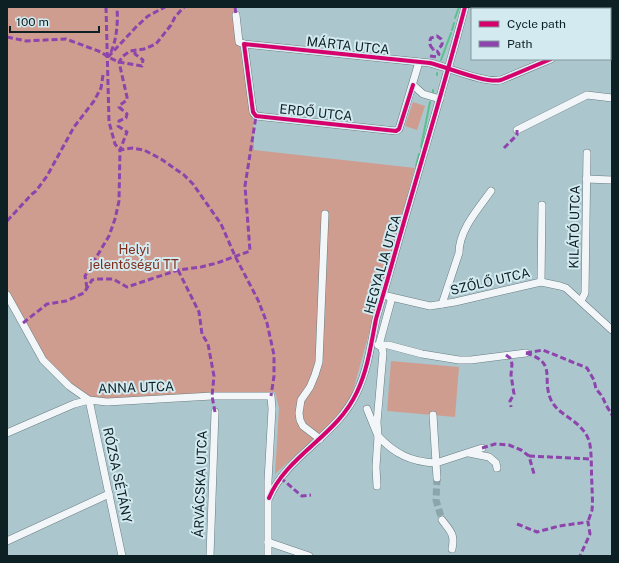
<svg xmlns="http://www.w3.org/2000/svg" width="619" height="563" font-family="'Public Sans',sans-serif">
	<rect width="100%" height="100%" fill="#acc6cd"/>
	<!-- green -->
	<g fill="#cf9d90">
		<path d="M7 7H249L233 8 253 121 254 150 415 168 351 398 333 421 275 474 279 408 275 392 90 400 43 360 7 295Z"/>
		<path d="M413 102 425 106 417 130 405 126Z"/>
		<path d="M391 361 459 367 455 417 387 411Z"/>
	</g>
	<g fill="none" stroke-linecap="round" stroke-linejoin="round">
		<!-- stream -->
		<g stroke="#58c28f" stroke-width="2">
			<path d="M455 18 459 7"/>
			<path d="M452 30 454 23"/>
			<path d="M441 60 451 33"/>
			<path d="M437 75V73"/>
			<path d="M433 92V90"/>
			<path d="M421 147 430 102"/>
			<path d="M416 166 419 154"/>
		</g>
		<!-- minor-tunnel -->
		<path stroke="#8ca5ab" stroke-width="7" stroke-dasharray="7 3.5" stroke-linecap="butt" d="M437 478 436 500 442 520"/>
		<defs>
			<g id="minor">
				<path d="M495 7 502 9"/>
				<path d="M536 9V7"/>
				<path d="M569 9 570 7"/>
				<path d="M236 15 239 42 244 44 430 63C447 67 486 84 501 80L551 59"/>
				<path d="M244 44 253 112 256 116 396 131 399 129 419 62"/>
				<path d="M610 53H612"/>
				<path d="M413 85 423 94 440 99"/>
				<path d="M517 130 587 95 612 98"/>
				<path d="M586 179 612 180"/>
				<path d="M541 282 542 205"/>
				<path d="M7 295 43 360 69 386 89 400 107 402 212 396H271L272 409 268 481V556"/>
				<path d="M387 296 430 306 455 302 541 282 560 286 566 288 612 330"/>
				<path d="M390 297 391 301 379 345 382 348 383 353 377 422 378 436C395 454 411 462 436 463L433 415"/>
				<path d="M581 301 585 293 587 153"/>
				<path d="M442 304 459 253C459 230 478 209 491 191"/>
				<path d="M378 345H388L422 354 459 360H471L526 353"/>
				<path d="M367 409 378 436 376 467 377 486"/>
				<path d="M7 433 74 404 89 400 122 556"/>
				<path d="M320 439 303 426 300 420 299 413 301 400 310 387 315 375 319 362 325 214"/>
				<path d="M469 453 489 457 496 463 497 468"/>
				<path d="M437 478 436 463 482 448"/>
				<path d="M269 498C287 455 337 436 357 392 368 369 371 344 376 319 380 305 384 292 388 278 413 188 441 98 465 7"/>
				<path d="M442 520C451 532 455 534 452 549"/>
				<path d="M7 541 109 494"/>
				<path d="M268 542 309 556"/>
				<path d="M210 556 215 412"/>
			</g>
		</defs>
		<!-- minor casing -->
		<use href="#minor" stroke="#687d82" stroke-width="8"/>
		<!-- minor -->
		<use href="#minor" stroke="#f3f6f8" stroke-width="7"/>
		<!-- quiet -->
		<g stroke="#8e44ad" stroke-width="3" stroke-dasharray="6 3" stroke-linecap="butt">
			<path d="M106 7 109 122 115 144 120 150 132 148 144 150 161 159 184 175 193 184 221 224 235 256 258 300 267 323 274 355V376L271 396"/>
			<path d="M235 7 236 15"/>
			<path d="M495 7 502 9"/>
			<path d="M606 7 612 10"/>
			<path d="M569 9 570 7"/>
			<path d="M7 37 26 41 66 39 101 52 108 57 119 62 142 66 143 60 135 54V51"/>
			<path d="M433 49C429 45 429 42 431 38L437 36 441 39C444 44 441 47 437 49"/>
			<path d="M111 52C117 38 118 22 117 7"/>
			<path d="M430 56 437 57 438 56 439 54 437 51H434L433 49"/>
			<path d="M108 57 137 26 148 16 165 7"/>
			<path d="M504 148 517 135V130"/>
			<path d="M7 221 32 194 36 191 47 176 74 127 94 101 101 88 103 75"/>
			<path d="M178 270 199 312 202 334 208 344 214 376 212 396 215 412"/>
			<path d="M87 288 85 276 109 236 115 219 119 201 120 150 127 132 118 126 119 121 126 118 127 114 119 107 120 105 127 100V97L119 62 123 56 130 51 144 49 156 44 171 25 175 17 184 7"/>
			<path d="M23 323 47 304 66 301 84 293 92 280 98 279H113L127 287 178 270 201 267 217 263 250 251 245 186 256 116"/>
			<path d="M526 353C558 363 541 378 551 400 557 413 573 418 582 429 586 433 589 439 590 445 592 458 591 472 592 485 592 493 593 502 592 510 591 514 589 518 588 522"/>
			<path d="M526 353 543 350 587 368 594 380 596 389 602 396 606 405 612 415"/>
			<path d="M506 355 510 358 512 364 511 375 514 394 510 401 511 407"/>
			<path d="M482 448 495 444 509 445 521 450 529 456 534 474"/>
			<path d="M529 456 591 459"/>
			<path d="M280 478C288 483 294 490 302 496L311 495"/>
			<path d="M517 524 537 532 559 526 588 522 590 534 580 556"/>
		</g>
		<defs>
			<g id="cycleway">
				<path d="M413 85 399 129 396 131 256 116 253 112 244 44 430 63C447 67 486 84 501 80L551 59"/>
				<path d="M269 498C287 455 337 436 357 392 368 369 371 344 376 319 380 305 384 292 388 278 413 188 441 98 465 7"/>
			</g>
		</defs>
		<!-- cycleway casing -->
		<use href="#cycleway" stroke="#d3eaf0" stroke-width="6"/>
		<!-- cycleway -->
		<use href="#cycleway" stroke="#d6006c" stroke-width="4"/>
	</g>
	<g text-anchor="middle" stroke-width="4" stroke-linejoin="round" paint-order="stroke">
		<!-- street labels -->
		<g font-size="13" fill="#0d2024" stroke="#d3eaf0">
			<text transform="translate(348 45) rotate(6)" y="5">MÁRTA UTCA</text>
			<text transform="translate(316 112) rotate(6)" y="5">ERDŐ UTCA</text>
			<text transform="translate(574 227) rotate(-89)" y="5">KILÁTÓ UTCA</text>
			<text transform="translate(382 264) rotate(-74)" y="5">HEGYALJA UTCA</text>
			<text transform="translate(490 281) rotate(-13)" y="5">SZŐLŐ UTCA</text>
			<text transform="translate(136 387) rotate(-2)" y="5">ANNA UTCA</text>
			<text transform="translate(118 475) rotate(78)" y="5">RÓZSA SÉTÁNY</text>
			<text transform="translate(200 484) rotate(-88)" y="5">ÁRVÁCSKA UTCA</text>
		</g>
		<!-- park labels -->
		<g font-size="13" fill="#7e2f1c" stroke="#d3eaf0">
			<text x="134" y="254">Helyi<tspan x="134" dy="15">jelentőségű TT</tspan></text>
		</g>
	</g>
	<!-- border -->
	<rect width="619" height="563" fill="none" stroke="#0d2024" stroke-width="16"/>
	<!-- legend -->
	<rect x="471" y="8" width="140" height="52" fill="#d3eaf0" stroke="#84999e"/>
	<rect x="479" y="21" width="20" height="6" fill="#d6006c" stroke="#84999e"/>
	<text x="507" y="28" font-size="12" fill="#0d2024">Cycle path</text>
	<rect x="479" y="41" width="20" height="6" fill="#8e44ad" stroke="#84999e"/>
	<text x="507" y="48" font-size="12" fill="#0d2024">Path</text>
	<!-- scale -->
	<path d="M10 26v6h89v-6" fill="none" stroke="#0d2024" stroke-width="2"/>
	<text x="16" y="26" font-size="12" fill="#0d2024" stroke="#d3eaf0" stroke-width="3" paint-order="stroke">100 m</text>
</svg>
